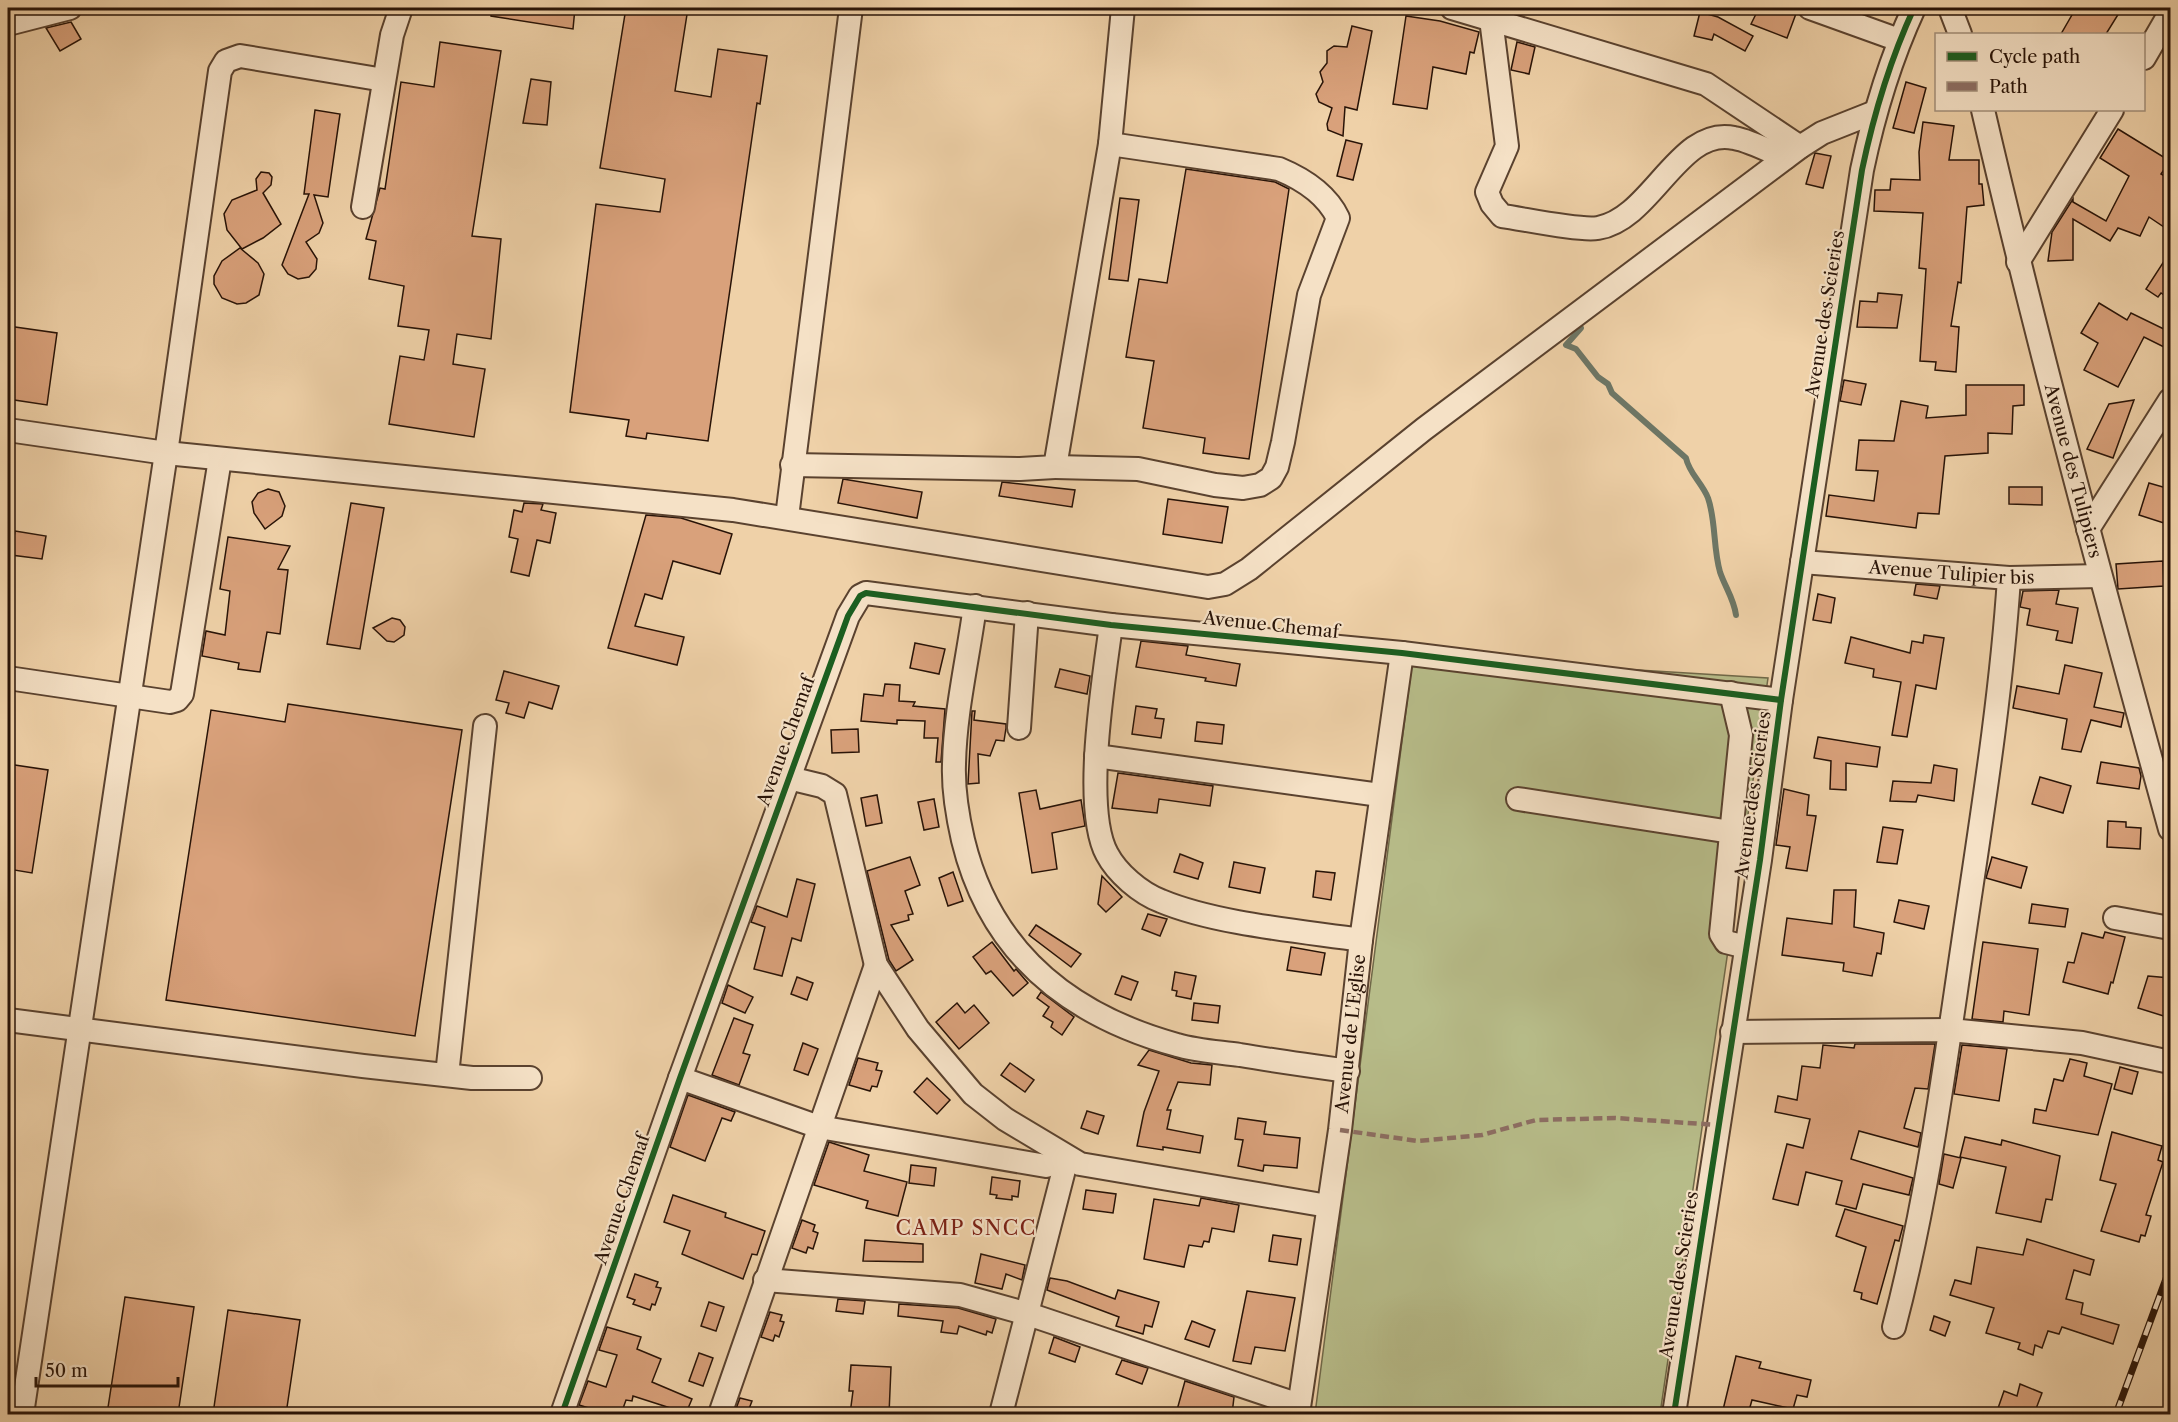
<svg xmlns="http://www.w3.org/2000/svg" width="2178" height="1422" font-family="'Libre Caslon Text',serif">
	<rect width="100%" height="100%" fill="#efd1a8"/>
	<filter id="stains"><feTurbulence type="fractalNoise" baseFrequency=".00333" numOctaves="4"/><feColorMatrix values="0 0 0 0 .2 0 0 0 0 .09 0 0 0 0 .02 0 0 0 .5 -.17"/></filter>
	<radialGradient id="worn" r=".72"><stop offset=".6" stop-color="#630" stop-opacity="0"/><stop offset="1" stop-color="#630" stop-opacity=".3"/></radialGradient>
	<!-- green -->
	<path fill="#b7bc89" stroke="#706848" stroke-width="1.5" d="M1413 656 1768 678 1660 1414H1315Z"/>
	<g fill="none" stroke-linecap="round" stroke-linejoin="round">
		<!-- stream -->
		<path stroke="#6d7665" stroke-width="6" d="M1571 326 1581 328 1566 345 1576 349 1598 377 1608 384 1612 393 1686 458C1689 473 1702 483 1708 498 1716 521 1713 548 1720 572 1725 587 1734 599 1736 615"/>
	</g>
	<!-- building -->
	<g fill="#d9a17b" stroke="#281307" stroke-width="1.5">
		<path d="M491 8H575L573 29 491 16Z"/>
		<path d="M626 8H688L675 91 711 97 718 49 767 56 760 104 757 103 708 441 647 433 646 439 626 436 629 420 570 412 596 204 660 212 665 179 600 168Z"/>
		<path d="M1759 8H1788L1797 11 1787 38 1751 24Z"/>
		<path d="M2076 8H2110L2119 13 2106 34H2061Z"/>
		<path d="M1700 12 1718 17 1753 36 1745 51 1714 34 1712 40 1694 36Z"/>
		<path d="M1406 16 1440 21 1479 32 1474 53 1470 52 1466 74 1433 67 1427 109 1393 104Z"/>
		<path d="M71 22 81 39 60 51 46 28Z"/>
		<path d="M1352 26 1372 31 1357 110 1345 107 1343 136 1328 130 1327 124 1332 108 1319 102 1316 94 1323 82 1320 72 1327 63V51L1334 46 1347 47Z"/>
		<path d="M440 42 501 51 472 236 501 239 491 339 457 334 453 364 485 369 474 437 389 424 400 356 424 360 429 330 398 326 404 286 369 279 376 241 366 239 380 188 385 189 401 82 434 87Z"/>
		<path d="M1517 42 1535 47 1529 74 1511 70Z"/>
		<path d="M531 79 551 82 547 125 523 123Z"/>
		<path d="M1906 82 1926 88 1914 133 1893 128Z"/>
		<path d="M315 110 340 114 328 197 314 195 323 223 319 233 306 242 317 259 316 269 309 277 298 279 288 274 282 265 309 194H304Z"/>
		<path d="M1923 122 1954 126 1949 160H1979V184H1982L1984 205 1967 207 1961 283 1958 282 1951 326 1959 327 1956 372 1935 370 1936 362 1920 361 1926 269 1919 268 1923 213 1874 211 1875 190H1890L1891 179 1920 180 1919 152Z"/>
		<path d="M2118 129 2170 161 2161 174 2170 179V231L2149 217 2140 236 2118 228 2110 241 2073 219V260L2048 261 2052 232 2073 199V202L2106 221 2129 176 2100 158Z"/>
		<path d="M1346 140 1362 144 1353 180 1337 176Z"/>
		<path d="M1815 153 1831 156 1823 188 1806 184Z"/>
		<path d="M1186 169 1275 182 1289 189 1249 459 1203 453 1205 438 1143 428 1154 361 1126 357 1139 279 1167 283Z"/>
		<path d="M261 172 269 173 272 177 271 185 263 193 281 224 263 238 242 249 227 230 224 214 232 200 257 190 256 179Z"/>
		<path d="M1120 198 1139 200 1128 281 1109 279Z"/>
		<path d="M240 248 258 263 264 274 259 295 246 303 237 304 222 298 214 284V276L222 261Z"/>
		<path d="M2170 252V251V299L2161 293 2158 297 2146 289Z"/>
		<path d="M1878 293 1902 295 1897 328 1857 327 1860 301 1877 302Z"/>
		<path d="M2099 303 2127 320 2131 313 2170 332V350L2144 337 2118 387 2084 370 2098 343 2081 333Z"/>
		<path d="M8 326 57 333 47 405 8 399Z"/>
		<path d="M1844 380 1866 384 1861 405 1840 401Z"/>
		<path d="M1966 385H2024V405L2013 406 2012 434 1988 433V453L1945 456 1939 514 1918 513 1916 528 1826 516 1829 495 1874 501 1878 471 1856 470 1859 440 1894 441 1901 401 1928 406 1926 418 1966 415Z"/>
		<path d="M2134 400 2113 458 2087 449 2109 404Z"/>
		<path d="M843 479 922 492 917 518 838 503Z"/>
		<path d="M1002 482 1075 490 1072 507 999 496Z"/>
		<path d="M2149 483 2170 489V525L2139 515Z"/>
		<path d="M2009 487H2042V505L2009 504Z"/>
		<path d="M268 489 279 492 285 506 282 516 265 529 254 513 252 502 258 493Z"/>
		<path d="M1168 499 1228 507 1222 543 1163 534Z"/>
		<path d="M351 503 384 508 360 649 327 644Z"/>
		<path d="M524 503 543 504 541 510 556 513 550 543 537 540 529 576 511 572 518 539 509 537 514 510 522 512Z"/>
		<path d="M646 515 681 518 732 534 720 574 673 561 662 599 645 594 635 626 684 637 677 665 608 648Z"/>
		<path d="M15 531 46 536 42 559 11 555Z"/>
		<path d="M228 537 290 546 278 569 288 570 280 634 267 632 260 672 238 669 239 663 202 656 206 631 225 635 230 591 220 589Z"/>
		<path d="M2163 561 2164 586 2118 589 2116 564Z"/>
		<path d="M1916 584 1940 586 1937 599 1914 595Z"/>
		<path d="M2059 590 2056 604 2078 608 2072 643 2056 640 2058 631 2027 625 2030 609 2020 607 2023 591Z"/>
		<path d="M1818 594 1835 598 1831 623 1813 620Z"/>
		<path d="M392 618 400 620 405 627 404 635 394 642 387 641 373 628Z"/>
		<path d="M1924 635 1944 638 1936 689 1916 685 1907 737 1892 735 1901 682 1873 677 1874 669 1845 663 1851 637 1910 653 1912 641 1923 643Z"/>
		<path d="M1141 641 1188 646 1186 655 1240 664 1236 686 1205 681 1206 678 1136 667Z"/>
		<path d="M915 643 945 649 939 674 910 668Z"/>
		<path d="M2065 665 2102 673 2094 707 2124 713 2121 727 2091 720 2081 752 2062 749 2067 719 2013 708 2017 686 2059 694Z"/>
		<path d="M1060 669 1090 676 1087 694 1055 687Z"/>
		<path d="M504 671 559 686 552 709 529 702 524 718 506 713 509 703 496 700Z"/>
		<path d="M885 684 900 685 899 701 915 702 913 706 945 709 941 762H936L938 738H924L925 721 897 720V724L861 721 864 694 883 696Z"/>
		<path d="M288 704 462 730 415 1036 166 1000 211 710 285 722Z"/>
		<path d="M1136 706 1157 709 1155 718 1164 719 1161 738 1132 734Z"/>
		<path d="M972 711H975L974 720 1006 724V728L1004 741 996 740 990 756 978 754 979 783 968 784Z"/>
		<path d="M1197 722 1224 725 1222 744 1195 741Z"/>
		<path d="M858 729 859 752 832 753 831 730Z"/>
		<path d="M1818 737 1880 747 1877 767 1846 763V790L1830 789 1831 761 1814 758Z"/>
		<path d="M2101 762 2139 768 2141 776 2139 789 2097 783Z"/>
		<path d="M8 764 48 770 32 873 8 869 13 817 8 816Z"/>
		<path d="M1934 765 1957 769 1954 801 1918 795 1916 802 1890 801 1893 781 1931 783Z"/>
		<path d="M1118 773 1213 786 1210 806 1159 799 1157 813 1112 808Z"/>
		<path d="M2040 777 2071 786 2063 813 2032 804Z"/>
		<path d="M1784 789 1809 795 1807 815 1816 816 1807 871 1786 868 1790 847 1776 845Z"/>
		<path d="M1036 790 1040 809 1081 800 1085 826 1052 833 1057 869 1032 873 1019 793Z"/>
		<path d="M877 795 882 823 866 826 861 798Z"/>
		<path d="M934 799 939 827 924 830 918 802Z"/>
		<path d="M2108 821 2126 822V827L2141 828 2140 849 2107 847Z"/>
		<path d="M1883 827 1903 830 1897 864 1877 862Z"/>
		<path d="M1180 854 1203 863 1198 879 1174 872Z"/>
		<path d="M910 857 920 885 905 891 913 914 908 915 909 920 891 925 913 960 896 971 889 960 867 871Z"/>
		<path d="M1992 857 2027 867 2021 888 1986 878Z"/>
		<path d="M1234 862 1265 868 1260 893 1229 887Z"/>
		<path d="M1316 871 1335 873 1331 900 1313 897Z"/>
		<path d="M953 872 963 901 948 906 939 878Z"/>
		<path d="M1102 876 1122 897 1106 912 1098 904Z"/>
		<path d="M797 879 815 884 801 941 792 938 782 976 754 969 765 927 751 922 757 906 787 917Z"/>
		<path d="M1834 890H1856L1854 927 1884 933 1881 954 1877 953 1872 976 1843 971 1844 963 1782 955 1787 918 1832 924Z"/>
		<path d="M1899 900 1929 906 1924 929 1894 922Z"/>
		<path d="M2032 904 2068 909 2065 927 2029 923Z"/>
		<path d="M1148 914 1167 919 1160 936 1142 929Z"/>
		<path d="M1036 925 1081 954 1071 967 1029 935Z"/>
		<path d="M2105 932 2125 937 2113 983 2111 982 2108 994 2063 982 2068 962 2074 963 2082 933 2103 938Z"/>
		<path d="M992 942 1014 971 1016 969 1028 983 1013 996 991 971 986 974 973 957Z"/>
		<path d="M1983 942 2038 949 2029 1015 2004 1011 2003 1022 1972 1019Z"/>
		<path d="M1291 947 1325 953 1321 975 1287 970Z"/>
		<path d="M1175 972 1196 976 1191 999 1176 996 1177 991 1172 990Z"/>
		<path d="M1122 976 1138 982 1131 1000 1115 994Z"/>
		<path d="M2148 976 2170 978V1018L2138 1008Z"/>
		<path d="M797 977 813 983 807 1000 791 994Z"/>
		<path d="M728 985 753 997 745 1013 722 1003Z"/>
		<path d="M1041 992 1074 1017 1062 1035 1051 1027 1053 1022 1043 1016 1049 1007 1037 998Z"/>
		<path d="M957 1003 965 1013 974 1005 989 1023 959 1049 936 1022Z"/>
		<path d="M1194 1003 1220 1006 1218 1023 1192 1020Z"/>
		<path d="M734 1018 753 1025 743 1053 750 1055 739 1085 712 1075Z"/>
		<path d="M803 1043 818 1049 808 1075 794 1070Z"/>
		<path d="M1855 1044H1935L1928 1089 1915 1088 1904 1128 1921 1133 1918 1147 1859 1131 1851 1159 1913 1178 1909 1195 1863 1184 1856 1209 1836 1204 1842 1181 1806 1172 1798 1205 1773 1199 1787 1144 1803 1148 1810 1119 1775 1112 1778 1096 1797 1100 1802 1066 1820 1068 1823 1045 1854 1048Z"/>
		<path d="M1962 1045 2007 1049 1999 1101 1954 1094Z"/>
		<path d="M1149 1050 1191 1063 1212 1065 1210 1085 1178 1082 1167 1110H1171L1167 1129 1203 1136 1200 1153 1163 1147V1150L1137 1146 1144 1112 1159 1071 1138 1065Z"/>
		<path d="M858 1058 878 1063 876 1070 882 1071 877 1087 872 1086 870 1091 849 1085Z"/>
		<path d="M2070 1059 2087 1063 2084 1076 2112 1084 2098 1135 2033 1123 2035 1109 2046 1111 2054 1079 2063 1081Z"/>
		<path d="M1010 1063 1034 1080 1025 1092 1001 1075Z"/>
		<path d="M2120 1067 2138 1072 2132 1094 2114 1089Z"/>
		<path d="M927 1078 950 1100 937 1114 914 1092Z"/>
		<path d="M688 1095 735 1112 731 1121 722 1118 705 1161 670 1147Z"/>
		<path d="M1087 1111 1104 1116 1098 1134 1081 1128Z"/>
		<path d="M1238 1118 1266 1122 1264 1134 1300 1138 1297 1168 1264 1165 1263 1171 1238 1166 1243 1140 1235 1139Z"/>
		<path d="M2112 1132 2162 1146 2158 1160 2163 1162 2146 1215 2151 1216 2145 1236 2141 1235 2139 1242 2101 1231 2116 1184 2100 1180Z"/>
		<path d="M1965 1137 2001 1145 2002 1140 2060 1156 2052 1200 2046 1199 2041 1222 1996 1213 2006 1167 1960 1157Z"/>
		<path d="M829 1142 869 1155 864 1171 907 1182 898 1216 866 1208 868 1201 814 1185Z"/>
		<path d="M1944 1154 1961 1158 1953 1188 1939 1184Z"/>
		<path d="M911 1165 936 1168 934 1186 909 1183Z"/>
		<path d="M992 1177 1020 1181 1018 1197 1012 1196V1200L996 1198 997 1195 990 1194Z"/>
		<path d="M1086 1190 1116 1194 1113 1213 1083 1209Z"/>
		<path d="M673 1195 726 1213 725 1217 765 1231 757 1255 752 1254 743 1279 682 1254 690 1231 664 1222Z"/>
		<path d="M1201 1198 1239 1205 1234 1232 1212 1228 1209 1242 1204 1241 1202 1247 1189 1245 1184 1267 1144 1259 1154 1199 1199 1206Z"/>
		<path d="M1845 1209 1903 1226 1899 1241 1895 1240 1877 1304 1861 1299 1862 1293 1854 1291 1866 1247 1836 1236Z"/>
		<path d="M802 1220 815 1225 813 1231 818 1233 813 1249 808 1247 806 1253 792 1248Z"/>
		<path d="M1273 1235 1301 1239 1297 1265 1269 1261Z"/>
		<path d="M2027 1239 2094 1260 2090 1275 2074 1270 2066 1299 2083 1303 2081 1314 2119 1325 2113 1344 2062 1327 2059 1334 2048 1331 2042 1348 2035 1345 2033 1355 2018 1349 2020 1343 1986 1333 1994 1308 1950 1295 1955 1280 1971 1284 1977 1247 2023 1255Z"/>
		<path d="M865 1240 923 1244V1262L863 1261Z"/>
		<path d="M981 1254 1025 1265 1022 1280 1006 1274 1002 1289 975 1283Z"/>
		<path d="M635 1274 658 1282 656 1287 661 1288 655 1305 652 1304 650 1310 633 1304 635 1300 627 1297Z"/>
		<path d="M1050 1278 1067 1281 1115 1299 1118 1290 1159 1302 1152 1327 1145 1325 1143 1334 1116 1326 1119 1317 1047 1290Z"/>
		<path d="M1247 1291 1295 1298 1285 1351 1255 1347 1251 1364 1233 1361Z"/>
		<path d="M125 1297 194 1307 178 1414H107Z"/>
		<path d="M838 1299 865 1301 863 1314 836 1311Z"/>
		<path d="M709 1302 724 1307 716 1331 701 1326Z"/>
		<path d="M899 1304 958 1308 996 1319 992 1333 987 1331 986 1335 959 1326 957 1334 941 1332 943 1321 898 1316Z"/>
		<path d="M228 1310 300 1320 286 1414H213Z"/>
		<path d="M770 1312 782 1315 780 1321 784 1322 779 1337 775 1335 773 1341 761 1337Z"/>
		<path d="M1934 1316 1950 1322 1945 1336 1930 1330Z"/>
		<path d="M1192 1321 1215 1330 1209 1347 1185 1339Z"/>
		<path d="M607 1327 641 1337 637 1349 661 1359 652 1382 692 1399 686 1413 633 1396 632 1401 626 1400 621 1414H608L579 1405 588 1381 606 1387 617 1355 599 1350Z"/>
		<path d="M1054 1337 1080 1347 1075 1362 1049 1353Z"/>
		<path d="M699 1353 713 1358 703 1386 689 1381Z"/>
		<path d="M1736 1356 1761 1362 1759 1368 1811 1380 1807 1397 1797 1395 1793 1409 1752 1400 1748 1414H1722Z"/>
		<path d="M1122 1360 1148 1368 1142 1384 1116 1374Z"/>
		<path d="M851 1365 891 1367 889 1414H850L853 1391H849Z"/>
		<path d="M1185 1381 1234 1397 1232 1414H1193L1177 1410Z"/>
		<path d="M2020 1384 2042 1393 2034 1414H1996L2004 1391 2017 1396Z"/>
		<path d="M740 1398 752 1401 747 1414H734Z"/>
	</g>
	<g fill="none" stroke-linecap="round" stroke-linejoin="round">
		<defs>
			<g id="minor">
				<path d="M1452 8 1706 84 1800 147"/>
				<path d="M1810 8 1899 40"/>
				<path d="M1950 8 1960 34"/>
				<path d="M1491 19 1507 146 1487 192 1492 204 1502 216C1524 219 1579 231 1598 228 1652 219 1679 126 1734 138 1751 141 1769 151 1785 158"/>
				<path d="M8 24 70 8"/>
				<path d="M2144 58 2170 13"/>
				<path id="s1" d="M1983 110C2039 351 2104 590 2170 829"/>
				<path d="M363 207 392 35 401 8"/>
				<path d="M2018 262 2112 110"/>
				<path d="M8 430 166 453 733 510 1208 587 1225 584 1249 569 1424 429 1800 147 1822 133 1875 112"/>
				<path d="M792 465 1020 469 1055 467 1110 144 1123 8"/>
				<path d="M1055 467 1138 469 1215 485 1243 488 1260 485 1271 478 1277 467 1283 442 1309 295 1338 218C1327 195 1303 179 1279 169L1110 144"/>
				<path d="M787 517 851 8"/>
				<path d="M2088 529 2170 400"/>
				<path id="s2" d="M1802 562 2009 578 2100 576"/>
				<path d="M975 606C968 658 955 712 954 764 953 790 957 814 963 840 990 952 1068 1015 1177 1045 1197 1051 1219 1052 1240 1055 1276 1061 1312 1066 1348 1071"/>
				<path d="M1111 625C1104 678 1082 808 1107 854 1117 873 1140 893 1161 901 1216 924 1300 931 1361 940"/>
				<path d="M8 678 170 702 177 700 182 694 220 459"/>
				<path d="M1731 693 1741 735 1721 934 1726 942 1746 947"/>
				<path d="M1019 728 1027 613"/>
				<path d="M1096 756 1380 795"/>
				<path d="M789 778 822 786 835 794 876 965 918 1029 973 1094 1005 1119 1080 1164 1328 1206"/>
				<path d="M1518 799 1731 832"/>
				<path d="M2115 918 2170 928"/>
				<path d="M8 1020 363 1066 472 1078H530"/>
				<path d="M1732 1032 1950 1030 2082 1043 2170 1062"/>
				<path d="M447 1075 485 726"/>
				<path d="M680 1078 819 1127 1046 1166 1067 1158"/>
				<path d="M765 1280 960 1295 1028 1314 1299 1405"/>
				<path d="M1894 1327C1927 1202 1944 1071 1963 943 1981 821 2001 700 2009 578"/>
				<path d="M22 1414 166 453 220 71 226 61 240 56 384 80"/>
				<path d="M562 1414 680 1078 848 616 860 596 866 593 1111 625 1402 653 1781 700"/>
				<path d="M720 1414 876 965"/>
				<path d="M1001 1414 1067 1158"/>
				<path id="s3" d="M1298 1414 1340 1130 1361 940 1402 653"/>
				<path d="M1674 1414 1760 860 1781 700 1862 170C1874 113 1890 60 1914 8"/>
			</g>
		</defs>
		<!-- minor casing -->
		<use href="#minor" stroke="#5a422f" stroke-width="26"/>
		<!-- minor -->
		<use href="#minor" stroke="#f5e1c6" stroke-width="22"/>
		<defs>
			<path id="rail" d="M2116 1414 2170 1268"/>
		</defs>
		<!-- rail casing -->
		<use href="#rail" stroke="#281307" stroke-width="7"/>
		<!-- rail -->
		<use href="#rail" stroke="#f5e1c6" stroke-width="4.5" stroke-dasharray="14" stroke-linecap="butt"/>
		<!-- quiet -->
		<path stroke="#8d6e63" stroke-width="4.5" stroke-dasharray="9 4.5" stroke-linecap="butt" d="M1340 1130 1418 1141 1482 1135 1536 1120 1615 1118 1718 1125"/>
		<defs>
			<g id="cycleway">
				<path d="M562 1414 680 1078 848 616 860 596 866 593 1111 625 1402 653 1781 700"/>
				<path d="M1674 1414 1760 860 1781 700 1862 170C1874 113 1890 60 1914 8"/>
			</g>
		</defs>
		<!-- cycleway casing -->
		<use href="#cycleway" stroke="#f5e1c6" stroke-width="10"/>
		<!-- cycleway -->
		<use href="#cycleway" stroke="#1b5e20" stroke-width="6"/>
	</g>
	<g text-anchor="middle" stroke-width="4.5" stroke-linejoin="round" paint-order="stroke">
		<!-- street labels -->
		<g font-size="18" fill="#281307" stroke="#f5e1c6">
			<text transform="translate(1825 314) rotate(-81)" y="6">Avenue des Scieries</text>
			<text dy="6" stroke="none"><textPath href="#s1" startOffset="372">Avenue des Tulipiers</textPath></text>
			<text dy="6" stroke="none"><textPath href="#s2" startOffset="150">Avenue Tulipier bis</textPath></text>
			<text transform="translate(1271 625) rotate(6)" y="6">Avenue Chemaf</text>
			<text transform="translate(786 741) rotate(-70)" y="6">Avenue Chemaf</text>
			<text transform="translate(1753 795) rotate(-82)" y="6">Avenue des Scieries</text>
			<text dy="6" stroke="none"><textPath href="#s3" startOffset="384">Avenue de L'Eglise</textPath></text>
			<text transform="translate(622 1199) rotate(-71)" y="6">Avenue Chemaf</text>
			<text transform="translate(1679 1275) rotate(-81)" y="6">Avenue des Scieries</text>
		</g>
		<!-- neighbourhood labels -->
		<g font-size="20" letter-spacing="1.5" fill="#7a1f14" stroke="#f5e1c6">
			<text x="966" y="1235">CAMP SNCC</text>
		</g>
	</g>
	<!-- margin -->
	<rect width="2178" height="1422" fill="none" stroke="#efd1a8" stroke-width="30"/>
	<rect x="9" y="9" width="2160" height="1404" fill="none" stroke="#281307" stroke-width="3"/>
	<rect x="15" y="15" width="2148" height="1392" fill="none" stroke="#281307" stroke-width="1.5"/>
	<!-- legend -->
	<rect x="1935" y="33" width="210" height="78" fill="#f5e1c6" stroke="#a38f7a" stroke-width="1.5"/>
	<rect x="1947" y="52" width="30" height="9" fill="#1b5e20" stroke="#a38f7a" stroke-width="1.5"/>
	<text x="1989" y="63" font-size="18" fill="#281307">Cycle path</text>
	<rect x="1947" y="82" width="30" height="9" fill="#8d6e63" stroke="#a38f7a" stroke-width="1.5"/>
	<text x="1989" y="93" font-size="18" fill="#281307">Path</text>
	<!-- scale -->
	<path d="M36 1377v9h142v-9" fill="none" stroke="#281307" stroke-width="3"/>
	<text x="45" y="1377" font-size="18" fill="#281307" stroke="#f5e1c6" stroke-width="4.5" paint-order="stroke">50 m</text>
	<rect width="100%" height="100%" filter="url(#stains)"/>
	<rect width="100%" height="100%" fill="url(#worn)"/>
</svg>
